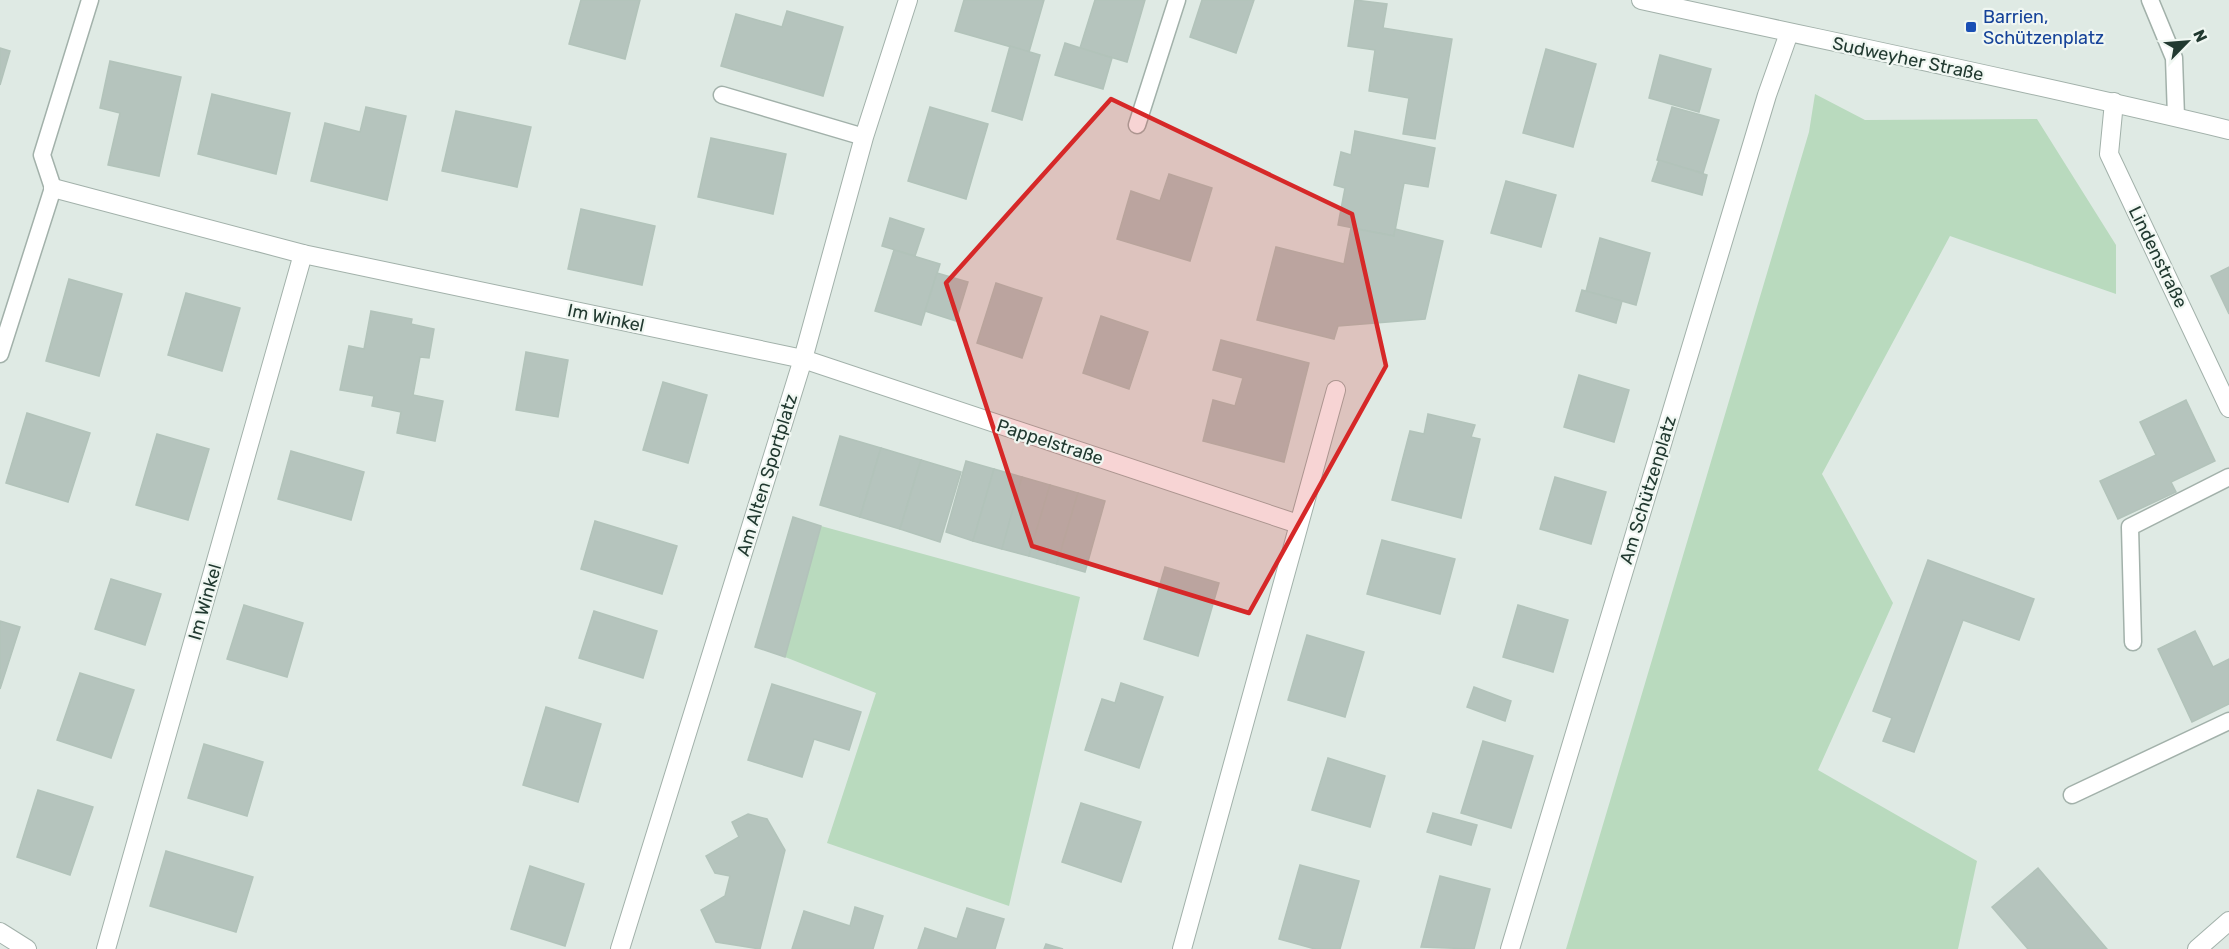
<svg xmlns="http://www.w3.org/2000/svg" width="2229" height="949" font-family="Rubik,sans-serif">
	<rect width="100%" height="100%" fill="#dfeae4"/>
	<!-- green -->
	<g fill="#b9dabe">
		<path d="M1815 94 1865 120 2037 119 2116 245V294L1950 236 1822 474 1893 603 1818 770 1977 861 1958 949H1566L1809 132Z"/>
		<path d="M821 526 1080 597 1009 906 827 843 876 693 785 657Z"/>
	</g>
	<!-- building -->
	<g fill="#b5c4bd" stroke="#b2c3ba" stroke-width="1.5">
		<path d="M581 0H640L625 59 569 44Z"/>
		<path d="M964 0H1044L1029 52 955 31Z"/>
		<path d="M1095 0H1145L1127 62 1080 48Z"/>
		<path d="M1202 0H1254L1236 53 1190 37Z"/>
		<path d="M1355 0 1387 4 1383 28 1452 39 1435 139 1403 134 1409 98 1369 91 1375 50 1348 46Z"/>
		<path d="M787 11 843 27 823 96 721 66 736 14 782 27Z"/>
		<path d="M1065 43 1112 58 1103 89 1055 75Z"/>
		<path d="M1010 46 1040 55 1022 120 992 111Z"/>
		<path d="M0 48 10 51 0 85Z"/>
		<path d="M1546 49 1596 64 1573 147 1523 133Z"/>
		<path d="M1660 55 1711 69 1699 112 1649 98Z"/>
		<path d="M110 61 181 77 159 176 108 165 120 113 100 108Z"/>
		<path d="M212 94 290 113 276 174 198 154Z"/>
		<path d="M366 107 406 116 387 200 311 181 325 123 360 132Z"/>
		<path d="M930 107 988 124 966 199 908 181Z"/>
		<path d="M1672 107 1719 120 1703 173 1657 160Z"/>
		<path d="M456 111 531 127 517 187 442 171Z"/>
		<path d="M1355 131 1435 148 1428 187 1404 183 1394 236 1338 225 1345 188 1334 185 1341 152 1351 155Z"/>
		<path d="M711 138 786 154 773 214 698 197Z"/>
		<path d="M1659 160 1707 175 1702 195 1652 181Z"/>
		<path d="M1169 174 1212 188 1190 261 1117 239 1131 191 1160 201Z"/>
		<path d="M1506 181 1556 195 1541 247 1491 233Z"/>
		<path d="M581 209 655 226 642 285 568 269Z"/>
		<path d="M890 218 924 229 915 256 882 246Z"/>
		<path d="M1351 228 1394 236 1395 229 1443 241 1425 319 1338 326 1334 339 1257 320 1276 247 1344 264Z"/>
		<path d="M1600 238 1650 253 1636 305 1586 291Z"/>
		<path d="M894 250 940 264 921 325 875 311Z"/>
		<path d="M2229 267V314L2211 276Z"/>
		<path d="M937 273 968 282 956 321 925 311Z"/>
		<path d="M69 279 122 294 99 376 46 361Z"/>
		<path d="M996 283 1042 298 1022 358 977 343Z"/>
		<path d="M1582 290 1622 301 1616 323 1576 311Z"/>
		<path d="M186 293 240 308 222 371 168 355Z"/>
		<path d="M371 311 412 319 411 324 434 329 429 358 420 357 413 395 443 401 435 441 397 433 401 412 372 406 374 396 340 390 349 346 364 349Z"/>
		<path d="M1101 316 1148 332 1129 389 1083 373Z"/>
		<path d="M1221 340 1309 363 1284 462 1203 441 1213 400 1235 406 1243 378 1213 370Z"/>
		<path d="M526 352 568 360 558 417 516 410Z"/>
		<path d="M1579 375 1629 390 1614 442 1564 427Z"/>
		<path d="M663 382 707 395 688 463 643 450Z"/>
		<path d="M2186 400 2215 461 2171 482 2176 492 2118 519 2100 481 2156 455 2140 422Z"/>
		<path d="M27 413 90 433 68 502 6 483Z"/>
		<path d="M1428 414 1475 425 1471 437 1480 439 1461 518 1392 500 1410 431 1424 434Z"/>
		<path d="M157 434 209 449 188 520 136 505Z"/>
		<path d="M840 436 881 448 860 517 820 505Z"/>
		<path d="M881 448 921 460 900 529 860 517Z"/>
		<path d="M291 451 364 472 351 520 278 499Z"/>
		<path d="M921 460 961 472 940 542 900 529Z"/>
		<path d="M966 461 994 469 973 541 946 532Z"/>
		<path d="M994 469 1022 477 1002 549 973 541Z"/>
		<path d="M1022 477 1050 485 1029 556 1002 549Z"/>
		<path d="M1555 477 1606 492 1591 544 1540 529Z"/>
		<path d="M1050 485 1078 493 1057 564 1029 556Z"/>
		<path d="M1078 493 1105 501 1085 572 1057 564Z"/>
		<path d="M793 517 821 526 785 657 755 647Z"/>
		<path d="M595 521 677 546 662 594 581 569Z"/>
		<path d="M1382 540 1455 559 1440 614 1367 594Z"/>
		<path d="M1928 560 2034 599 2019 640 1963 620 1914 752 1883 741 1892 718 1873 711Z"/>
		<path d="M1165 567 1219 583 1198 656 1144 639Z"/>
		<path d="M111 579 161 594 145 645 95 629Z"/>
		<path d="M244 605 303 623 287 677 227 659Z"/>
		<path d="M1518 605 1568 620 1553 672 1503 657Z"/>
		<path d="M594 611 657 631 643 678 579 658Z"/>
		<path d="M0 621 20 627 0 689Z"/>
		<path d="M2195 631 2213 667 2229 659V704L2192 722 2158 649Z"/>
		<path d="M1307 635 1364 652 1345 717 1288 700Z"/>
		<path d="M80 673 134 690 111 758 57 740Z"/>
		<path d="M1121 683 1163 697 1139 768 1085 750 1102 699 1115 703Z"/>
		<path d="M772 684 861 712 849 750 814 739 802 777 748 760Z"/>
		<path d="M1474 687 1511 701 1505 721 1467 707Z"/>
		<path d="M546 707 601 724 578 802 523 785Z"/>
		<path d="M1483 741 1533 756 1511 828 1461 813Z"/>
		<path d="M204 744 263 762 247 816 188 798Z"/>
		<path d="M1328 758 1385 776 1370 827 1312 810Z"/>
		<path d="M38 790 93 807 70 875 17 857Z"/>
		<path d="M1081 803 1141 822 1121 882 1062 862Z"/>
		<path d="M1433 813 1477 825 1471 845 1427 832Z"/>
		<path d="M748 814 767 819 785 850 760 949 716 942 701 910 725 896 730 876 715 873 706 856 739 837 732 822Z"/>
		<path d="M166 851 253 877 236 932 150 906Z"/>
		<path d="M1300 865 1359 881 1340 949H1315L1279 939Z"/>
		<path d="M530 866 584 884 565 946 511 929Z"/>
		<path d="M2038 868 2107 949H2028L1992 907Z"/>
		<path d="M1440 876 1490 889 1474 949 1421 947Z"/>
		<path d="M855 907 883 916 873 949H792L804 911 850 926Z"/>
		<path d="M967 908 1004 919 995 949H918L925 928 957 939Z"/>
		<path d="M1046 944 1063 949H1044Z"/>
	</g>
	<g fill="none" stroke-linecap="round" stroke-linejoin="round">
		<defs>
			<g id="service">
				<path d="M2150 0 2174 58 2176 117"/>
				<path d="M722 95 864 137"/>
				<path d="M1137 125 1177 0"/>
				<path d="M0 354 53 188 42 155 90 0"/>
				<path d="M2133 642 2130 527 2229 477"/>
				<path d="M2072 795 2229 721"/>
			</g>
			<g id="minor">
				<path d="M1641 0C1837 43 2034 83 2229 130"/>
				<path d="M2114 102 2109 154 2229 408"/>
				<path d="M53 188 303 254 803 359 1298 524"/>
				<path d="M0 932 27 949"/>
				<path d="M106 949 303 254"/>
				<path d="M620 949 803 359 864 137 908 0"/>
				<path d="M1182 949 1336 390"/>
				<path d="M1510 949 1767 95 1789 33"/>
				<path d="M2197 949 2229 921"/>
			</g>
		</defs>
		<!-- service casing -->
		<use href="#service" stroke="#a2b1aa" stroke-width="19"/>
		<!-- minor casing -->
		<use href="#minor" stroke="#a2b1aa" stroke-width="20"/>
		<!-- service -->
		<use href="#service" stroke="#fff" stroke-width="16"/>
		<!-- minor -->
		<use href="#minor" stroke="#fff" stroke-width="18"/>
	</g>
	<!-- marked area -->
	<path fill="#d62828" fill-opacity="0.2" stroke="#d62828" stroke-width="4.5" stroke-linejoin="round" d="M1111 99 1352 214 1386 366 1249 613 1032 546 946 283Z"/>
	<!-- markers -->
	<rect fill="#1a4fb4" stroke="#f0f7f2" stroke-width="2" x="1965" y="21" width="12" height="12" rx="3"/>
	<g text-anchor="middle" stroke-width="4.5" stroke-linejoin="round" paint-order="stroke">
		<!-- transit labels -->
		<g font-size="18" fill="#164399" stroke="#f0f7f2" text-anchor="start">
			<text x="1983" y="23">Barrien,<tspan x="1983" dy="21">Schützenplatz</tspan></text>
		</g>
		<!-- street labels -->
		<g font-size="18" fill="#213930" stroke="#f0f7f2">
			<text transform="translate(1908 59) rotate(12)" y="6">Sudweyher Straße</text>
			<text transform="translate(2158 257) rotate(64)" y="6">Lindenstraße</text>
			<text transform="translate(606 318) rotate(12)" y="6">Im Winkel</text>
			<text transform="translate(1050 442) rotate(18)" y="6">Pappelstraße</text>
			<text transform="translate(767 475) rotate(-73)" y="6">Am Alten Sportplatz</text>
			<text transform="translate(1648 490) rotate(-73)" y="6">Am Schützenplatz</text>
			<text transform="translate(205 602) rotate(-74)" y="6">Im Winkel</text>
		</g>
	</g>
	<!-- north arrow -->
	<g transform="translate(2187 42) rotate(65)" stroke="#f0f7f2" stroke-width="4.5" paint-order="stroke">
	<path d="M0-4.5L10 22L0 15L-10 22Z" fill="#213930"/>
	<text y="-9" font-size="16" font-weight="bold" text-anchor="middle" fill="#213930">N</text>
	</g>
</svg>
